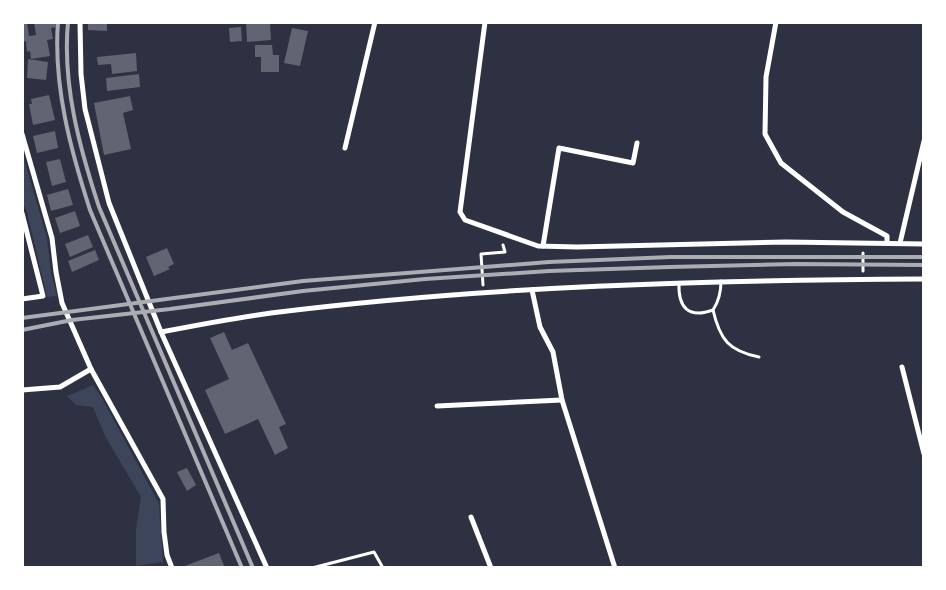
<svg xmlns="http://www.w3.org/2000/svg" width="946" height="590" font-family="Manrope,sans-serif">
	<rect width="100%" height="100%" fill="#2d3142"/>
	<!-- green -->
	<g fill="#3c4559">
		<path d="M22 152 47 238 51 272 57 296 47 297 27 212 23 203Z"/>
		<path d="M93 385 103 400 159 504 163 562 136 566V529L141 497 105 436 93 407 76 405 67 396Z"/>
	</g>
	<!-- building -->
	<g fill="#626471">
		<path d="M22 22H27L29 36 36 35 34 22H55L56 27 51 28 53 39 47 40 50 56 31 59 30 51 27 52 26 41 22 42Z"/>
		<path d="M88 22H107V31L88 30Z"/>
		<path d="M246 22H270L271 40 247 42Z"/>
		<path d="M241 27 242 41 230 42 229 28Z"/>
		<path d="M292 28 308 31 300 66 284 63Z"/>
		<path d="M255 45H272L273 55H279V72H261V57H255Z"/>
		<path d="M136 53 137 71 112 74 111 64 98 65 97 57Z"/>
		<path d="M28 59 48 62 46 80 27 78Z"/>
		<path d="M139 74 140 87 107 91 106 78Z"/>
		<path d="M49 95 55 120 33 125 29 104H32L31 99Z"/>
		<path d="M130 96 133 110 123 113 131 149 104 155 94 103Z"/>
		<path d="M55 131 58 148 37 153 33 136Z"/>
		<path d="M60 159 66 182 52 186 46 162Z"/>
		<path d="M68 189 73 205 51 211 47 195Z"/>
		<path d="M75 211 80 226 60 233 55 218Z"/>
		<path d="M88 235 93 247 70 257 65 244Z"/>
		<path d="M167 248 174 264 168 267 170 269 154 276 146 257Z"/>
		<path d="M95 250 99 260 72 272 68 261Z"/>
		<path d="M224 332 232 350 248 343 286 424 279 427 288 448 275 455 258 419 225 434 205 390 229 379 210 338Z"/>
		<path d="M187 468 196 485 187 491 177 472Z"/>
		<path d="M219 553 225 568H186L185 566Z"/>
	</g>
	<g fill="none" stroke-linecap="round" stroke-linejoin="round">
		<!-- path -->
		<g stroke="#fff" stroke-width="3">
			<path d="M863 253V271"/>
			<path d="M483 285 481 254 505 252 503 245"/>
		</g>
		<!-- service -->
		<g stroke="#fff" stroke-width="3">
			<path d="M679 283C678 307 688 319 713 310 719 301 721 293 721 281"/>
			<path d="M713 310C720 340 729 351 759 357"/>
			<path d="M312 568 374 552 383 568"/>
		</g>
		<!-- minor -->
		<g stroke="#fff" stroke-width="5">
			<path d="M80 22 81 74 85 109 109 203 161 332 267 568"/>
			<path d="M485 22 460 212 465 220 538 246 577 247 786 242 924 244"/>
			<path d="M776 22 766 77 765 134 781 163 843 212 887 236V243"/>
			<path d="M22 134 52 238 56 272 62 303 91 369 163 499 164 532 167 555 172 568"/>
			<path d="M345 148 375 22"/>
			<path d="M22 213 43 296 22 299"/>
			<path d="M900 243 924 141"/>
			<path d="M543 246 559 148 633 163 637 143"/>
			<path d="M532 290 540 327 553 352 562 400 615 568"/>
			<path d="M161 332C197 325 234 318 271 313 487 286 706 280 924 279"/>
			<path d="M902 367 924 454"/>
			<path d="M22 390 60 387 91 369"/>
			<path d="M437 406 562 400"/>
			<path d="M471 517 491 568"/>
		</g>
		<!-- rail -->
		<g stroke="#abadb3" stroke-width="4">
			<path d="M58 22C53 86 71 151 90 210L242 568"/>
			<path d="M68 22C62 85 80 149 99 207L253 568"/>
			<path d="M22 318 303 281 549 262 671 257H924"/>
			<path d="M22 330 72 320 170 309 303 291 425 279 549 271 670 267 795 264 924 265"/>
		</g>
	</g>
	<!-- border -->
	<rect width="946" height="590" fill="none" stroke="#ffffff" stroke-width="48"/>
</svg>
